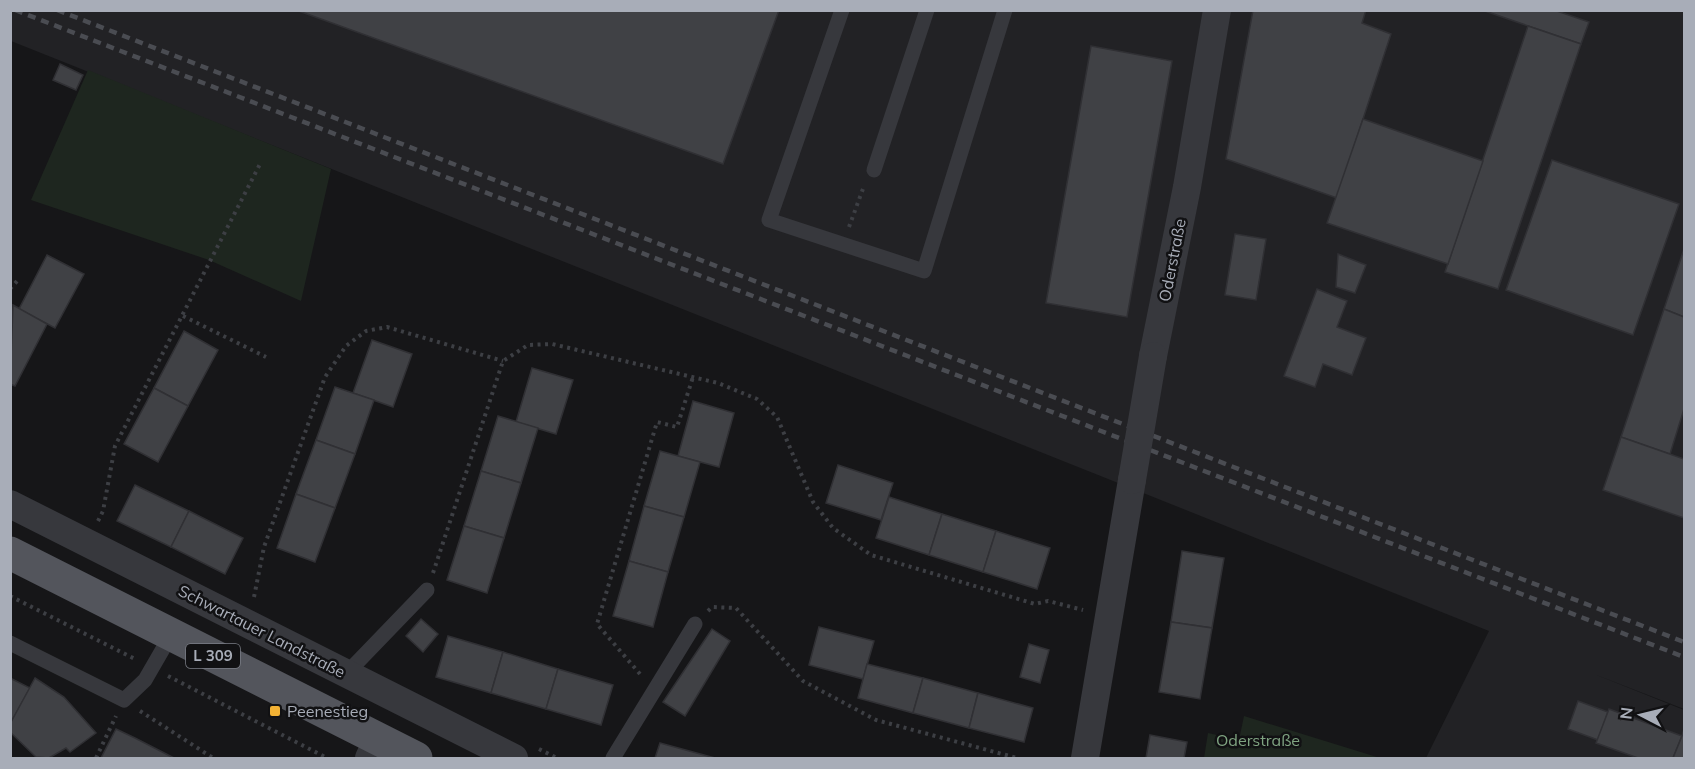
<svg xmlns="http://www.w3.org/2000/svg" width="1695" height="769" font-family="Mulish,sans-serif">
	<rect width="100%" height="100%" fill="#161618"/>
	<!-- built -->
	<path fill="#222225" d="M10 11H1684V709L1594 674 1684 710V758H1426L1489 631 11 41Z"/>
	<!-- green -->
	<g fill="#1e261f">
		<path d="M88 70 331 169 301 301 209 260 31 200Z"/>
		<path d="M1244 716 1380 758H1204L1208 733 1239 740Z"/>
	</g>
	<!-- building -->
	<g fill="#404145" stroke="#303034" stroke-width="1.5">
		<path d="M296 10H779L723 164Z"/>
		<path d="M1253 10H1366L1362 23 1391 34 1337 198 1226 159Z"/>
		<path d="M1482 10H1554L1589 22 1581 44Z"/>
		<path d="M1528 26 1581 44 1498 289 1445 272Z"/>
		<path d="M1091 46 1172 61 1127 317 1046 303Z"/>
		<path d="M60 64 83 75 76 90 53 80Z"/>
		<path d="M1363 119 1483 161 1448 264 1327 223Z"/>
		<path d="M1552 160 1679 204 1633 335 1506 290Z"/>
		<path d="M1235 234 1266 239 1256 300 1225 295Z"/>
		<path d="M1684 249V317L1664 309Z"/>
		<path d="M1338 254 1366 265 1355 293 1336 287Z"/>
		<path d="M47 255 84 274 55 328 19 309Z"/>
		<path d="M1317 289 1347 301 1337 327 1366 338 1352 375 1323 364 1315 387 1284 376Z"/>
		<path d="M13 305 47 324 15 386 10 384Z"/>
		<path d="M1664 309 1684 317V409L1670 454 1621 437Z"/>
		<path d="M184 331 218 350 188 406 154 388Z"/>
		<path d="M372 340 412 354 393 407 353 393Z"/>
		<path d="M532 368 573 380 556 434 516 422Z"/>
		<path d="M335 387 374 400 355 454 316 440Z"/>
		<path d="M154 388 188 406 158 462 124 444Z"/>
		<path d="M693 401 734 413 719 467 678 456Z"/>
		<path d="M498 416 538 428 521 483 481 471Z"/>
		<path d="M1621 437 1684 459V518L1603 490Z"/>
		<path d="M316 440 355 454 335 508 296 494Z"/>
		<path d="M660 451 700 462 684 517 644 506Z"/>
		<path d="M838 465 893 483 881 520 826 503Z"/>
		<path d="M481 471 521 483 504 538 464 526Z"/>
		<path d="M135 485 189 511 171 547 117 521Z"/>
		<path d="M296 494 335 508 315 562 277 548Z"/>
		<path d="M889 497 942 514 929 555 876 538Z"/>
		<path d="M644 506 684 517 668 572 629 561Z"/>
		<path d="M189 511 243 538 225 574 171 547Z"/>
		<path d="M942 514 996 531 983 572 929 555Z"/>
		<path d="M464 526 504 538 487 593 447 580Z"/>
		<path d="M996 531 1050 548 1037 589 983 572Z"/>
		<path d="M1182 551 1224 558 1212 628 1171 622Z"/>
		<path d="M629 561 668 572 653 627 613 616Z"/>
		<path d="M421 619 438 634 423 652 406 636Z"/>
		<path d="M1171 622 1212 628 1200 699 1159 692Z"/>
		<path d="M819 627 874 641 863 679 809 665Z"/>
		<path d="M712 629 730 641 685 716 663 702Z"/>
		<path d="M448 636 503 652 491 693 436 677Z"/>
		<path d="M1029 644 1049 650 1040 683 1020 677Z"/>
		<path d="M503 652 558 669 546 709 491 693Z"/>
		<path d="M867 664 923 678 913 713 858 698Z"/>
		<path d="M558 669 613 685 601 725 546 709Z"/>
		<path d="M10 678 30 688 10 724Z"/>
		<path d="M35 678 64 697 96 733 70 752 66 748 49 758 36 757 10 732V724Z"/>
		<path d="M923 678 978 693 969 728 913 713Z"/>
		<path d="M978 693 1033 708 1024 742 969 728Z"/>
		<path d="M1578 701 1608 712 1598 740 1568 729Z"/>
		<path d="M1609 709 1682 736 1673 758H1638L1596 743Z"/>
		<path d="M116 729 135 738 174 758H101Z"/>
		<path d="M1684 729V758H1673L1682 736Z"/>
		<path d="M1150 735 1187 742 1184 758H1146Z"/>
		<path d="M660 743 715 758H655Z"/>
	</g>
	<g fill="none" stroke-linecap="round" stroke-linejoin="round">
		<!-- path -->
		<g stroke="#3d3f44" stroke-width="4" stroke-dasharray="3 4.5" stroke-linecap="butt">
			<path d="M849 227 864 186"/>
			<path d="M10 289 18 280"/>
			<path d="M183 316 266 357"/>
			<path d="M98 521 103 511 115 446 260 164"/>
			<path d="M433 573 503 361 528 345 552 344 718 383 757 399 777 417 813 502 833 528 871 555 1035 604 1048 601 1083 610"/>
			<path d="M10 596 135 659"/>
			<path d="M254 597 264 547 325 377 346 346 366 331 387 327 503 361"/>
			<path d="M708 611 712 607 736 608 803 681 876 720 1017 758"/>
			<path d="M640 674 597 624 657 422 677 427 693 377"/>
			<path d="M168 676 327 758"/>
			<path d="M140 711 213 758"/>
			<path d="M539 749 557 758"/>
			<path d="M96 758 116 716"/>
		</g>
		<!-- lane -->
		<g stroke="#37383d" stroke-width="15">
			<path d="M842 10 769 220 924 271 1005 10"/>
			<path d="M874 170 927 10"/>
			<path d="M10 643 124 700 145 680 171 635"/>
			<path d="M346 674 427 590"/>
			<path d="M613 758 695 624"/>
		</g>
		<!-- street -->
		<g stroke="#37383d" stroke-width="28">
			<path d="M1153 356 1187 187 1217 10"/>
			<path d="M10 504 514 758"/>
			<path d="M369 758 378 739"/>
			<path d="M1085 758 1132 480"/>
		</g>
		<!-- primary -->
		<path stroke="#53555c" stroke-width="33" d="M10 553 416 758"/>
		<!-- rail -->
		<g stroke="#4a4c52" stroke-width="4.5" stroke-dasharray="8 6" stroke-linecap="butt">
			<path d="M15 10 1684 657"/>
			<path d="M57 10 1684 642"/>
		</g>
		<!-- street-bridge -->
		<path stroke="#37383d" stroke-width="28" d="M1132 480 1153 356"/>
	</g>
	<!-- markers -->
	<rect fill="#f2b134" stroke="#111113" stroke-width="2" x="269" y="705" width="12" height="12" rx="3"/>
	<g text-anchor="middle" stroke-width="5" stroke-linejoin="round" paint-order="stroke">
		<!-- shield labels -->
		<rect fill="#111113" stroke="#7b7e86" stroke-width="1.5" x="186" y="644" width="54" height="24" rx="4.5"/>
		<g font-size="15" font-weight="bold" fill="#a8adb8">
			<text x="213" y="661">L 309</text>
		</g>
		<!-- street labels -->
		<g font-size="16" fill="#a8adb8" stroke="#111113">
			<text transform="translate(1172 260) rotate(-79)" y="6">Oderstraße</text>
			<text transform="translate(262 631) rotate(27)" y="6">Schwartauer Landstraße</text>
		</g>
		<!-- poi labels -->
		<g font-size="16" fill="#a8adb8" stroke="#111113" text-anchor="start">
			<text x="287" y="717">Peenestieg</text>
		</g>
		<!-- park labels -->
		<g font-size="16" fill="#7fa381" stroke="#111113">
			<text x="1258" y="746">Oderstraße</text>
		</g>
	</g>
	<!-- border -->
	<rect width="1695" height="769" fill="none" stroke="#a8adb8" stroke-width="24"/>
	<!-- north arrow -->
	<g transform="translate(1641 715) rotate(277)" stroke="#111113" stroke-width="4.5" paint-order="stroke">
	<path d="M0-4.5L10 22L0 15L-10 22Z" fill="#a8adb8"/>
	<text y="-9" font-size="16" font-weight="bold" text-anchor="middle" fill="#a8adb8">N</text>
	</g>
</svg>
